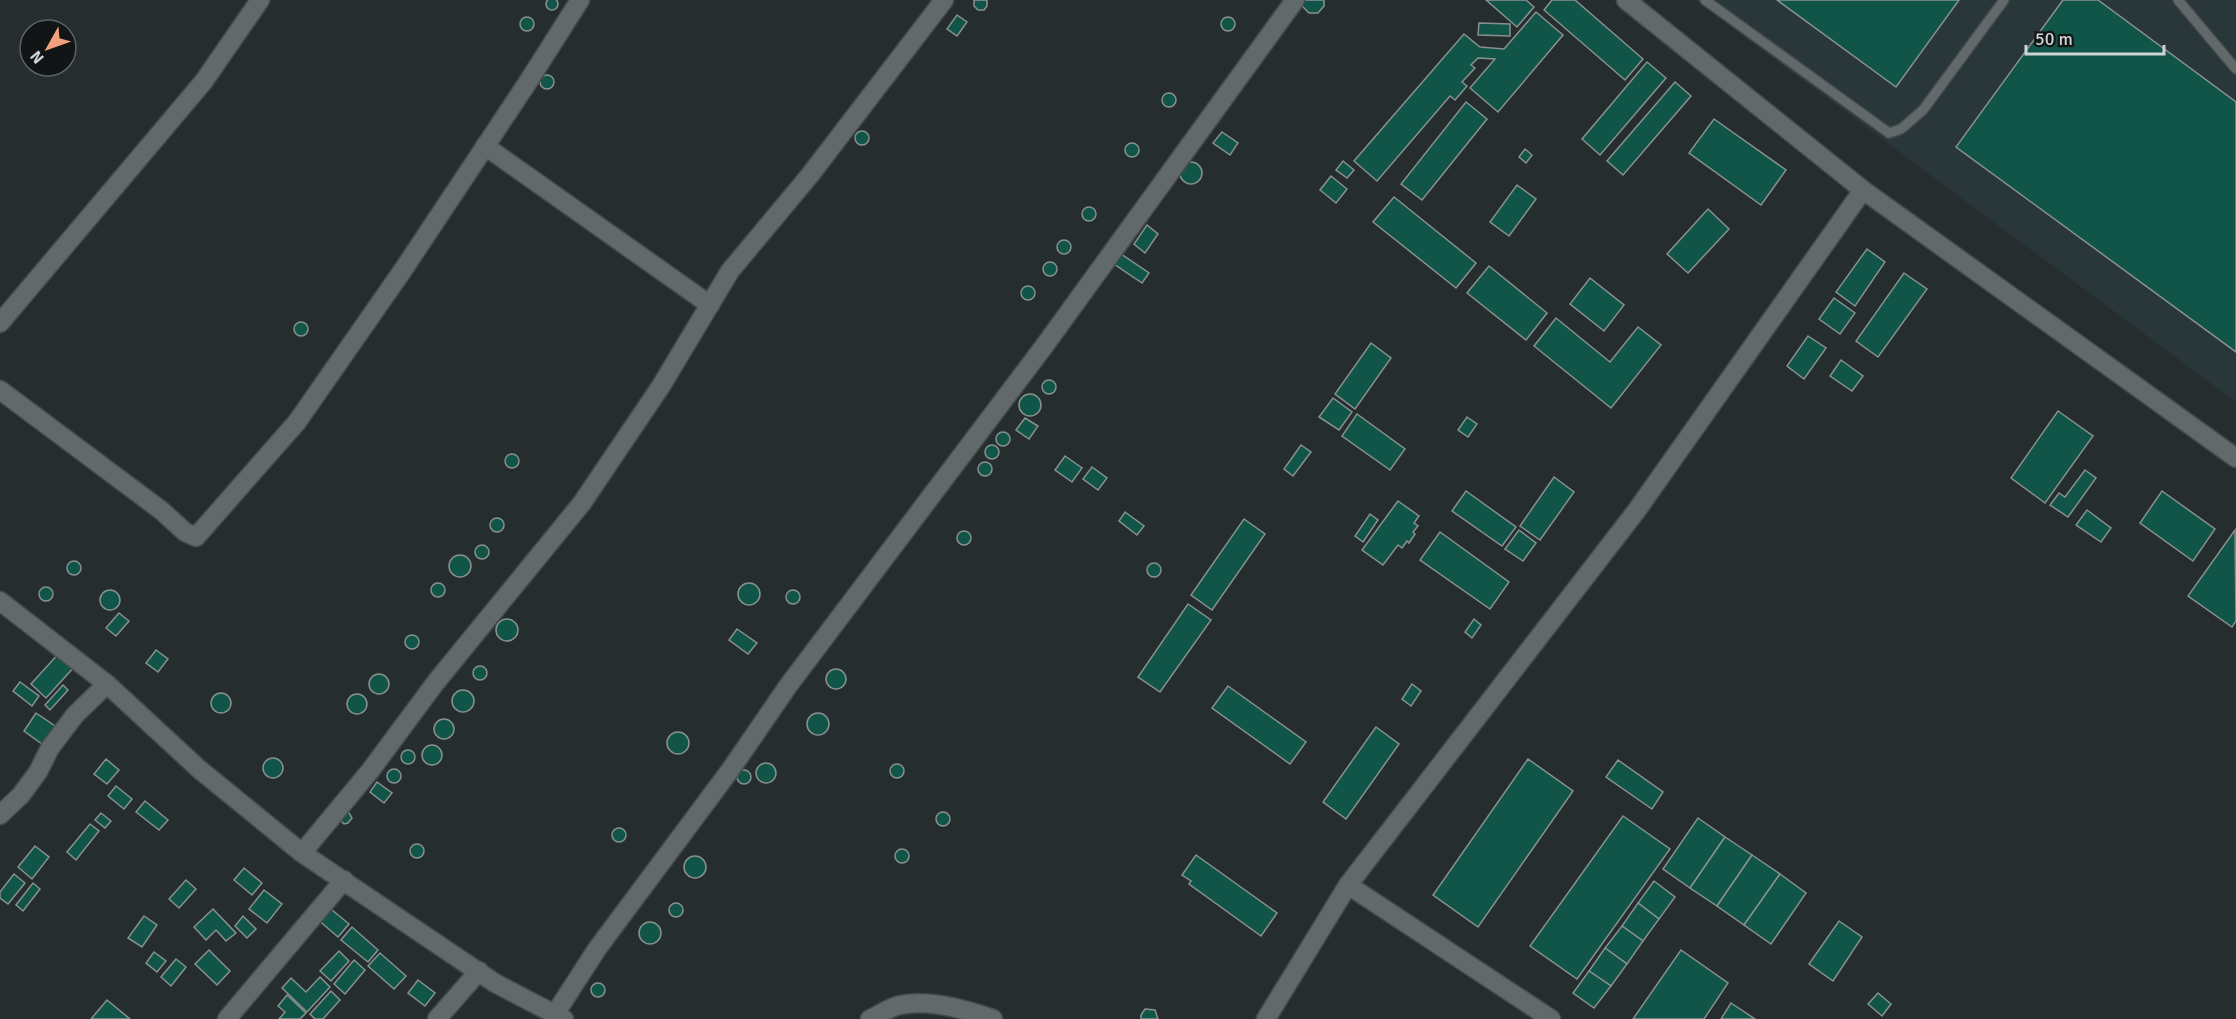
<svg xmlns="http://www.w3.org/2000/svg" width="2236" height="1019" font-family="Signika,sans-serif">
	<rect width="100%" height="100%" fill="#262d2e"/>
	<!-- built -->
	<path fill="#29373a" d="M1695 0H2236V402Z"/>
	<!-- building -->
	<g fill="#105548" stroke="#89918f" stroke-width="1.5">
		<circle cx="552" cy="4" r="6"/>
		<path d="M974 0H987V6L984 10H978L974 6Z"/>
		<path d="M1302 0H1324V6L1318 13H1309L1303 7Z"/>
		<path d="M1486 0H1526L1534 7 1517 27Z"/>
		<path d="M1552 0H1575L1643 59 1625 80 1544 10Z"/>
		<path d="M1777 0H1959L1896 87Z"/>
		<path d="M2063 0H2098L2236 102V352L1956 147Z"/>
		<path d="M1536 12 1563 35 1498 112 1470 88 1495 59 1478 58 1471 65 1475 68 1462 82 1467 86 1455 100 1450 96 1377 181 1354 161 1464 34 1480 47 1504 49Z"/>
		<path d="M957 15 967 22 957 36 947 29Z"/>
		<circle cx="1228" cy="24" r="7"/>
		<circle cx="527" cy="24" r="7"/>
		<path d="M1479 23 1510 24V36L1478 35Z"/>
		<path d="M1647 62 1666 78 1600 155 1582 139Z"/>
		<circle cx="547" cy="82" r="7"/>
		<path d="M1675 82 1691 96 1623 175 1607 161Z"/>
		<circle cx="1169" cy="100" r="7"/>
		<path d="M1466 102 1487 119 1422 200 1401 184Z"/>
		<path d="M1714 119 1786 170 1761 205 1689 153Z"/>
		<circle cx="862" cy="138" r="7"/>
		<path d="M1222 132 1238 143 1230 155 1213 143Z"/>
		<circle cx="1132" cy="150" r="7"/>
		<path d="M1525 149 1532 155 1526 163 1519 157Z"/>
		<path d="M1343 161 1354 170 1347 178 1336 170Z"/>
		<circle cx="1191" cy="173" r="11"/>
		<path d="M1331 176 1347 189 1336 203 1320 190Z"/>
		<path d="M1517 185 1536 199 1509 236 1490 222Z"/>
		<path d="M1394 197 1476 263 1456 288 1373 222Z"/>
		<circle cx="1089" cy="214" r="7"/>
		<path d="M1708 209 1729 229 1688 273 1667 254Z"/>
		<path d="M1147 225 1158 234 1145 253 1134 244Z"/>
		<circle cx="1064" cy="247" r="7"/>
		<path d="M1867 249 1885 262 1855 306 1836 292Z"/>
		<path d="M1121 254 1149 273 1142 283 1114 264Z"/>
		<circle cx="1050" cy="269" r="7"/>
		<path d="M1489 266 1547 313 1526 340 1467 293Z"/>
		<path d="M1904 273 1927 289 1878 357 1856 341Z"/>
		<path d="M1590 278 1624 305 1604 331 1570 304Z"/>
		<circle cx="1028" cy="293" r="7"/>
		<path d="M1834 298 1855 313 1840 334 1819 319Z"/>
		<path d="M1556 318 1610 362 1638 327 1661 345 1611 408 1534 346Z"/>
		<circle cx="301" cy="329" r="7"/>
		<path d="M1808 336 1826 348 1804 379 1787 366Z"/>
		<path d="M1371 343 1391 358 1355 409 1335 394Z"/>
		<path d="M1841 360 1863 376 1852 391 1830 376Z"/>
		<circle cx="1049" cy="387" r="7"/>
		<circle cx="1030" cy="405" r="11"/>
		<path d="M1333 398 1352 412 1339 430 1319 417Z"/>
		<path d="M2058 411 2093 436 2045 503 2011 478Z"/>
		<path d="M1357 414 1405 449 1390 470 1342 436Z"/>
		<path d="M1467 417 1477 424 1468 437 1458 430Z"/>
		<path d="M1025 418 1038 426 1029 439 1016 430Z"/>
		<circle cx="1003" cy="439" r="7"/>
		<circle cx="992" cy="452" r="7"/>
		<path d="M1301 445 1311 452 1293 476 1284 469Z"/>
		<circle cx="512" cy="461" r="7"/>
		<path d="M1065 456 1082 468 1072 482 1055 470Z"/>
		<circle cx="985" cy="469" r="7"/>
		<path d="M1092 467 1107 478 1098 490 1083 479Z"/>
		<path d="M2085 470 2096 478 2068 517 2050 505 2059 493 2065 497Z"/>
		<path d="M1554 477 1574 492 1540 540 1520 526Z"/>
		<path d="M1466 491 1516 527 1502 546 1452 511Z"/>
		<path d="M2162 491 2215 529 2193 561 2140 523Z"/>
		<path d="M1398 501 1419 516 1414 523 1418 526 1413 532 1415 534 1409 543 1407 541 1402 548 1398 545 1383 565 1362 550Z"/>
		<path d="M2087 510 2111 528 2101 542 2076 525Z"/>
		<path d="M1125 512 1144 526 1137 535 1119 521Z"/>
		<path d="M1370 514 1378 520 1363 542 1355 536Z"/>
		<circle cx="497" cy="525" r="7"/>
		<path d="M1244 519 1265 534 1212 610 1191 595Z"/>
		<path d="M1519 530 1536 543 1523 561 1505 549Z"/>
		<path d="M2235 530 2236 621 2232 627 2188 596Z"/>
		<circle cx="964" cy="538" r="7"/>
		<path d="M1440 532 1509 582 1490 609 1420 560Z"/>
		<circle cx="482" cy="552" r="7"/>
		<circle cx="460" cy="566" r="11"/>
		<circle cx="74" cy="568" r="7"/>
		<circle cx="1154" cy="570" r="7"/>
		<circle cx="749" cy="594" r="11"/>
		<circle cx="438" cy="590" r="7"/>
		<circle cx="46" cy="594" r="7"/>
		<circle cx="110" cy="600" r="10"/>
		<circle cx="793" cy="597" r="7"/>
		<path d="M1188 604 1211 620 1160 692 1138 677Z"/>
		<path d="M119 613 129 621 116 636 106 628Z"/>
		<circle cx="507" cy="630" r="11"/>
		<path d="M1474 619 1481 625 1472 638 1465 632Z"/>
		<path d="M737 629 757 643 748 654 729 640Z"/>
		<circle cx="412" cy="642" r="7"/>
		<path d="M156 650 168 659 158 672 146 663Z"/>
		<path d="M60 652 75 666 46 698 31 684Z"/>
		<circle cx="480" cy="673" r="7"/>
		<circle cx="836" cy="679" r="10"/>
		<circle cx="379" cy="684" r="10"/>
		<path d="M20 682 39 696 32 706 13 691Z"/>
		<path d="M1412 684 1421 691 1411 706 1402 699Z"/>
		<path d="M63 685 68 690 50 710 45 705Z"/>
		<path d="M1228 686 1306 742 1290 764 1212 708Z"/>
		<circle cx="463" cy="701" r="11"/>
		<circle cx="221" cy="703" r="10"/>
		<circle cx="357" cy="704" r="10"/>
		<circle cx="818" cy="724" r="11"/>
		<path d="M36 713 55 726 42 744 24 731Z"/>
		<circle cx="444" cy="729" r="10"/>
		<path d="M1376 727 1399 744 1346 819 1323 802Z"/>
		<circle cx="678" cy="743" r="11"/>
		<circle cx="432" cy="755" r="10"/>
		<circle cx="408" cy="757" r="7"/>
		<circle cx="273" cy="768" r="10"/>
		<path d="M106 759 119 770 107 784 94 774Z"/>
		<path d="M1528 759 1573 791 1478 927 1433 895Z"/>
		<path d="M1618 760 1663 792 1652 809 1606 777Z"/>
		<circle cx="766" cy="773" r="10"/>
		<circle cx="897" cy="771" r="7"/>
		<circle cx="394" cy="776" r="7"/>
		<circle cx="744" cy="777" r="7"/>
		<path d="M377 782 392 793 384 803 370 792Z"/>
		<path d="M116 786 132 799 124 809 108 796Z"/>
		<path d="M145 801 168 820 159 830 136 812Z"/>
		<path d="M348 811 352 818 348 823 344 824 339 819Z"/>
		<circle cx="943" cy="819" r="7"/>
		<path d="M101 813 111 821 105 828 95 820Z"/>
		<path d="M1623 816 1670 849 1577 979 1530 946Z"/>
		<path d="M1698 818 1725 837 1690 888 1663 869Z"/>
		<path d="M90 824 99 831 76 860 67 852Z"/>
		<circle cx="619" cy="835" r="7"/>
		<path d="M1725 837 1752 855 1717 906 1690 888Z"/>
		<circle cx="417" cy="851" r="7"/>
		<path d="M35 846 49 857 32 879 18 867Z"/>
		<circle cx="902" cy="856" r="7"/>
		<path d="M1196 855 1277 913 1261 936 1189 884 1191 881 1182 875Z"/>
		<path d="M1752 855 1780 874 1744 925 1717 906Z"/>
		<circle cx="695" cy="867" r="11"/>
		<path d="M244 868 262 883 252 895 234 880Z"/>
		<path d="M14 874 25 883 8 904 0 898V892Z"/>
		<path d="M1780 874 1806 893 1771 944 1744 925Z"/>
		<path d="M186 880 196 889 179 908 169 899Z"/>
		<path d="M1654 881 1675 897 1659 919 1638 903Z"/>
		<path d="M33 883 40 889 23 911 16 905Z"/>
		<path d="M264 890 282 904 267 923 249 909Z"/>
		<path d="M1638 903 1659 919 1643 941 1622 926Z"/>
		<circle cx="676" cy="910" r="7"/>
		<path d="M326 905 349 924 338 937 316 918Z"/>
		<path d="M213 909 236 933 226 941 216 930 206 940 194 927Z"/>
		<path d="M144 916 157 925 142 947 128 938Z"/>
		<path d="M243 916 256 929 247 938 235 926Z"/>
		<path d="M1839 921 1862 937 1833 981 1809 964Z"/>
		<circle cx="650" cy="933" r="11"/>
		<path d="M1622 926 1643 941 1627 964 1605 948Z"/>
		<path d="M352 927 378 950 368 962 341 940Z"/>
		<path d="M1605 948 1627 964 1611 986 1589 971Z"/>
		<path d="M209 950 230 971 217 985 195 964Z"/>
		<path d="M1681 950 1728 983 1704 1019H1633Z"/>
		<path d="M339 951 349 961 331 981 320 971Z"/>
		<path d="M154 952 166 961 157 972 146 963Z"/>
		<path d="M380 953 406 976 394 989 368 966Z"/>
		<path d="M176 959 186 967 171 986 161 977Z"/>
		<path d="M354 960 365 970 345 994 334 984Z"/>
		<path d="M1589 971 1611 986 1594 1008 1573 993Z"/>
		<path d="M320 977 330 987 307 1012 282 988 291 978 306 992Z"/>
		<path d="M418 980 435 993 425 1006 408 993Z"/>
		<circle cx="598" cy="990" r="7"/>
		<path d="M331 991 340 1000 323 1019H315L310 1014Z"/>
		<path d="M1878 993 1891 1004 1882 1016 1868 1004Z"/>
		<path d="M287 995 306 1013 300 1019H279L285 1012 278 1006Z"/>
		<path d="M107 1000 130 1019H91Z"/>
		<path d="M1731 1003 1755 1019H1721Z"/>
		<path d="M1145 1009 1155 1010 1158 1019H1141V1015Z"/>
	</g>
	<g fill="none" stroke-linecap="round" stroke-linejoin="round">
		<defs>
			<g id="lane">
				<path d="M1705 0 1889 133 1901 129 1923 110 2004 0"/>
				<path d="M2178 0 2236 69"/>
			</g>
			<g id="street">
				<path d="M1626 0 1863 190 2236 458"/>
				<path d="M485 146 710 305"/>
				<path d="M0 323 204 81 260 0"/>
				<path d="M0 390 162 511 185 532 196 537 297 422 403 270 526 85 580 0"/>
				<path d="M0 601 107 684 199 769 302 853 495 983 564 1019"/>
				<path d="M0 815 21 795 38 772 50 748 75 715 107 684"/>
				<path d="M302 853 370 771 436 682 582 503 661 386 730 271 810 175 944 0"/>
				<path d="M1348 885 1551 1019"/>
				<path d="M555 1014 597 949 731 769 788 686 1045 345 1295 0"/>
				<path d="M227 1019 344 880"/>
				<path d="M437 1019 479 971"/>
				<path d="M870 1019C879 1015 890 1007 900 1005 930 999 965 1009 993 1019"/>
				<path d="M1266 1019 1348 885 1637 510 1863 190"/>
			</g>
		</defs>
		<!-- lane casing -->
		<use href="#lane" stroke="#454a4c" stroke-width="12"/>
		<!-- street casing -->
		<use href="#street" stroke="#454a4c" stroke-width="21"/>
		<!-- lane -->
		<use href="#lane" stroke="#61696a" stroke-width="9"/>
		<!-- street -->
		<use href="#street" stroke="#61696a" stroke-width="18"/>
	</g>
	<!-- north arrow -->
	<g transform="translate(48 48) rotate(230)"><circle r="28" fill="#121515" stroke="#5e6161" stroke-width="1.5"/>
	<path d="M0-4.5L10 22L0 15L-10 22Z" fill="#f2a07e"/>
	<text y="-9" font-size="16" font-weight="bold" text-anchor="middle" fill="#cfd3d4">N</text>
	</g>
	<!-- scale -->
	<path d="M2026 45v9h138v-9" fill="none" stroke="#cfd3d4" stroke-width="3"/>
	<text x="2035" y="45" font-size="18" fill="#cfd3d4" stroke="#121515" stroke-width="4.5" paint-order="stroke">50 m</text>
</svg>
